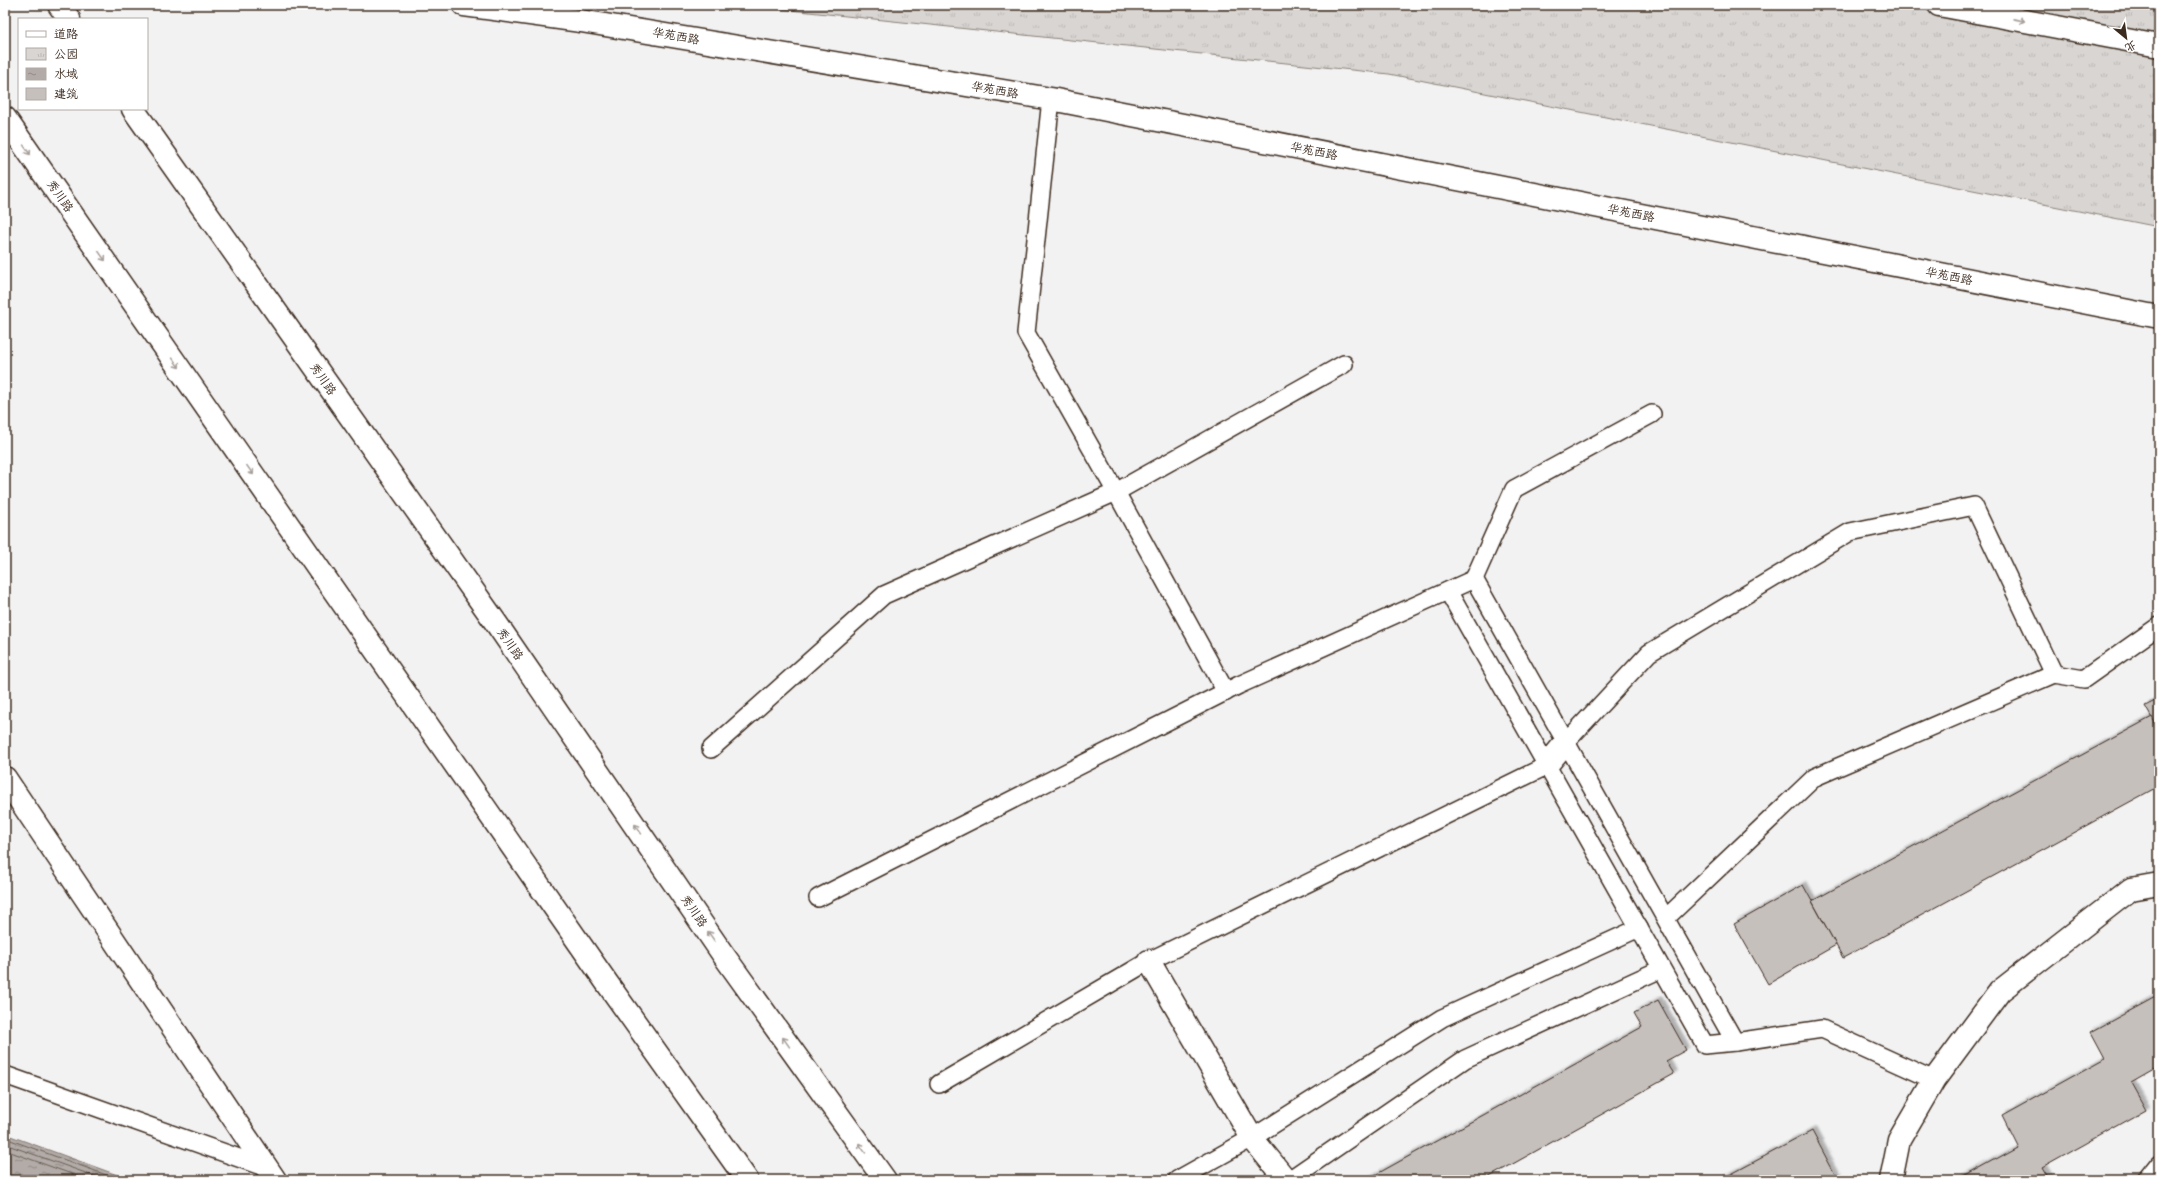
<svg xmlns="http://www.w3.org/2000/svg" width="2164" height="1185" font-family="Mali,'LXGW WenKai TC',sans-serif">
	<defs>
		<pattern id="park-tufts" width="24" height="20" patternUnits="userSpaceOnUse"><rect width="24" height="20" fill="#d8d5d2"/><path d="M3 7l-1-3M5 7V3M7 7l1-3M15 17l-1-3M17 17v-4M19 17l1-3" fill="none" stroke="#bab7b4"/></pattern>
		<pattern id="water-ripples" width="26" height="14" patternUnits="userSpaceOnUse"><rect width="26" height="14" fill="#b2aba7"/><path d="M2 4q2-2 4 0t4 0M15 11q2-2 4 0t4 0" fill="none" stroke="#928b87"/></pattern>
		<filter id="shadow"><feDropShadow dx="3.5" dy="-3.5" stdDeviation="1" flood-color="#0004"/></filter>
	</defs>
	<rect width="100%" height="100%" fill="#f3f2f2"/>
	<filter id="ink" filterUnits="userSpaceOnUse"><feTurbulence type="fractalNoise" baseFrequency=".025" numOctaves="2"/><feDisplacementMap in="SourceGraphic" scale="8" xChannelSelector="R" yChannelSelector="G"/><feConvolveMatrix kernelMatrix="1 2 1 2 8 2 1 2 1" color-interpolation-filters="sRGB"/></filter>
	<g filter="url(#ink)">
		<!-- park -->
		<path fill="url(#park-tufts)" stroke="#8a8078" d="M743 5H2159V227L1389 74Z"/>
		<!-- water -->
		<path fill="url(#water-ripples)" stroke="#827770" d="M5 1134 131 1180H5Z"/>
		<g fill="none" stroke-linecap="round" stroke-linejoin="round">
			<!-- shore -->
			<g stroke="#6b5e55" stroke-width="1">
				<path d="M5 1138 120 1180"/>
				<path d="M5 1144 105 1180"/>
				<path d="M5 1150 88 1180"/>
			</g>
		</g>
		<!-- building -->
		<g fill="#c6c0bd" stroke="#3b2a1e" filter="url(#shadow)">
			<path d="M2159 699V731L2145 706Z"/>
			<path d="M2152 717 2159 731V786L1843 958 1812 901Z"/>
			<path d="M1803 885 1836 945 1768 984 1734 924Z"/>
			<path d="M2159 995V1067L2131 1083 2146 1110 2042 1168 2049 1180H1958L2018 1147 2002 1115 2105 1058 2091 1032Z"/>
			<path d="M1658 1000 1686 1050 1666 1061 1674 1074 1484 1180H1366L1642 1027 1634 1013Z"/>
			<path d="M1812 1131 1838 1180H1720Z"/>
		</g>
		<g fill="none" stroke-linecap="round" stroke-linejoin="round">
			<defs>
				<g id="service">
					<path d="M1051 99 1026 333 1116 492 1344 364"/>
					<path d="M1474 579 1514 489 1652 414"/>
					<path d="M1448 591 1705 1045 1735 1042"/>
					<path d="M1566 742 1649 653 1850 532 1974 506 2054 674"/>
					<path d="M711 749 884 595 1116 492 1226 692"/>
					<path d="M818 898 1239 685 1474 579 1735 1042 1822 1029 1934 1080"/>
					<path d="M1666 918 1815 777 2054 674 2084 679 2159 626"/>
					<path d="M5 1075 267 1168"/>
					<path d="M939 1084 1149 961 1546 766"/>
					<path d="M1177 1180 1252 1138 1442 1018 1639 928"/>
					<path d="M1289 1180 1465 1059 1661 969"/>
					<path d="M2147 1180 2159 1165"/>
				</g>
				<g id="minor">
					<path d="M1546 766 1566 742"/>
					<path d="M5 778 275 1180"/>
					<path d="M1149 961 1252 1138 1286 1180"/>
					<path d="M1891 1180 1899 1140 1934 1080 2000 991 2131 889 2159 884"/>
				</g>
				<path id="tertiary" d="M464 5 581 21 1051 99 2159 317"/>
				<g id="primary">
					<path d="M59 5 69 19"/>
					<path d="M133 109 496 623 722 953 885 1180"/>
					<path d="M5 118 607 983 747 1180"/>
				</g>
				<path id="trunk" d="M1939 5 2159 46"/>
			</defs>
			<!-- service casing -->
			<use href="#service" stroke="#3b2a1e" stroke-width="20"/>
			<!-- minor casing -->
			<use href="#minor" stroke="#3b2a1e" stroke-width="25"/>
			<!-- tertiary casing -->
			<use href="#tertiary" stroke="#3b2a1e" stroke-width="25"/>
			<!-- primary casing -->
			<use href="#primary" stroke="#3b2a1e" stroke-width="25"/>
			<!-- trunk casing -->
			<use href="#trunk" stroke="#3b2a1e" stroke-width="25"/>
			<!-- service -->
			<use href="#service" stroke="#fff" stroke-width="17"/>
			<!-- minor -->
			<use href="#minor" stroke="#fff" stroke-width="22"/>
			<!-- tertiary -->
			<use href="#tertiary" stroke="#fff" stroke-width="22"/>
			<!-- primary -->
			<use href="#primary" stroke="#fff" stroke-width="22"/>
			<!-- trunk -->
			<use href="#trunk" stroke="#fff" stroke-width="22"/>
		</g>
		<!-- one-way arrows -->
		<defs><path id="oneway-shaft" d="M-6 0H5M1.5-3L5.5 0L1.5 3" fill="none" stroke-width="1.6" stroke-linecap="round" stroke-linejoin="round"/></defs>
		<g stroke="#a79f9a">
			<use href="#oneway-shaft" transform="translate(2019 20) rotate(11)"/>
			<use href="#oneway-shaft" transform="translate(27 150) rotate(55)"/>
			<use href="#oneway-shaft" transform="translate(102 256) rotate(55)"/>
			<use href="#oneway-shaft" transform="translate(176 363) rotate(55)"/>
			<use href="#oneway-shaft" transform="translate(250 470) rotate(55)"/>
			<use href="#oneway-shaft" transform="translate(638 829) rotate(-125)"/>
			<use href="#oneway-shaft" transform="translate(711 936) rotate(-125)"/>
			<use href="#oneway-shaft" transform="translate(786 1042) rotate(-125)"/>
			<use href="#oneway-shaft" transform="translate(862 1148) rotate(-125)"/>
		</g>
	</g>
	<g text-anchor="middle" stroke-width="3" stroke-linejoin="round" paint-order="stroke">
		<!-- street labels -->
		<g font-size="12" fill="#3b2a1e" stroke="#fff">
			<text transform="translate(676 36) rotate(10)" y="4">华苑西路</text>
			<text transform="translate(995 90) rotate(10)" y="4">华苑西路</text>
			<text transform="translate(1314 151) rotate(11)" y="4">华苑西路</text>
			<text transform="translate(60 196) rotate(55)" y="4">秀川路</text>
			<text transform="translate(1631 213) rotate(11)" y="4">华苑西路</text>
			<text transform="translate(1949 276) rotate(11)" y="4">华苑西路</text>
			<text transform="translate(323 379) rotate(55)" y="4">秀川路</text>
			<text transform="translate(510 644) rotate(55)" y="4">秀川路</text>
			<text transform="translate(694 911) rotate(55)" y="4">秀川路</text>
		</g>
	</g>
	<!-- margin -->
	<rect width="2164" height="1185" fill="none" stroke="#fff" stroke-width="20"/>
	<rect x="10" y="10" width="2144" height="1165" fill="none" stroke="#3b2a1e" stroke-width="1.5" filter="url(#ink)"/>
	<!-- legend -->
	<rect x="18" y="18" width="130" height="92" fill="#ffffff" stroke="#b1aaa5"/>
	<rect x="26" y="31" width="20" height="6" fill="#ffffff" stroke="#b1aaa5"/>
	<text x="54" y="38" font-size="12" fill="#3b2a1e">道路</text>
	<rect x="26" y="48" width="20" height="12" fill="url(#park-tufts)" stroke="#b1aaa5"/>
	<text x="54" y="58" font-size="12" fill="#3b2a1e">公园</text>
	<rect x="26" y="68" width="20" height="12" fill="url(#water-ripples)" stroke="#b1aaa5"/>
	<text x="54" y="78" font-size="12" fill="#3b2a1e">水域</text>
	<rect x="26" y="88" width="20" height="12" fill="#c6c0bd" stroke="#b1aaa5"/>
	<text x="54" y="98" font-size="12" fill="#3b2a1e">建筑</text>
	<!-- north arrow -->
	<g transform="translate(2126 38) rotate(151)" stroke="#ffffff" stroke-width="3" paint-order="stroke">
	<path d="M0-3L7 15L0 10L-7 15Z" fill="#3b2a1e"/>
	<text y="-6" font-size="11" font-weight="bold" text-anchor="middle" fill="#3b2a1e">北</text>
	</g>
</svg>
